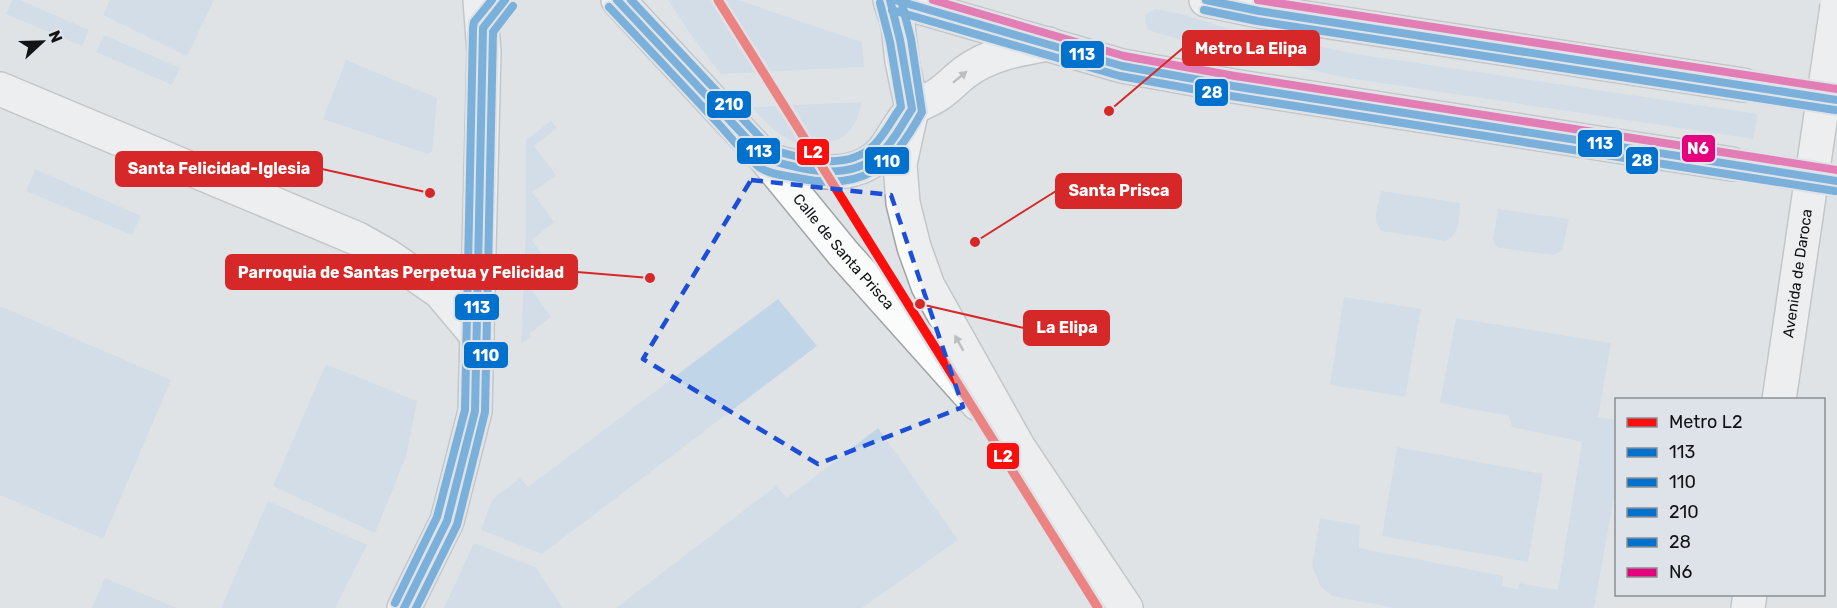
<svg xmlns="http://www.w3.org/2000/svg" width="1837" height="608" font-family="Rubik,sans-serif">
	<rect width="100%" height="100%" fill="#e0e3e6"/>
	<!-- green -->
	<g fill="#c0d6e8">
		<path d="M12 0H20L89 30 82 46 6 14Z"/>
		<path d="M110 0H214L187 56 103 15Z"/>
		<path d="M668 0H738L862 42 864 67 721 74 693 38Z"/>
		<path d="M1156 9 1181 14 1230 29 1212 49 1148 30C1143 20 1144 13 1156 9Z"/>
		<path d="M104 35 180 68 172 85 96 52Z"/>
		<path d="M1268 37 1363 55 1758 114 1753 139 1348 78 1263 60Z"/>
		<path d="M346 60 437 98 432 152 428 154 323 119Z"/>
		<path d="M862 102C860 110 857 121 852 128 839 145 810 149 791 141 776 134 763 119 752 107Z"/>
		<path d="M551 121 557 128 534 146 556 175 532 192 554 222 532 240 552 269 530 287 551 317 529 334 531 337 521 344 526 230V140Z"/>
		<path d="M35 169 141 216 132 235 26 191Z"/>
		<path d="M1381 191 1460 203C1459 217 1461 236 1445 241L1382 231C1370 221 1379 204 1381 191Z"/>
		<path d="M1498 209 1569 219 1562 251 1553 255 1499 248 1494 244 1493 239Z"/>
		<path d="M1344 297 1421 309 1405 397 1330 385Z"/>
		<path d="M778 299 817 346 542 554 481 530 492 500 520 478 528 487Z"/>
		<path d="M0 306 171 380 103 539 0 495Z"/>
		<path d="M1456 318 1611 343 1598 417 1616 420V487L1594 608H1395L1332 596 1321 587 1312 566 1320 518 1360 525 1359 548 1503 576 1502 586 1518 589 1519 583 1558 590 1582 442 1512 427 1509 416 1440 403Z"/>
		<path d="M326 364 417 401 406 457 375 533 273 486Z"/>
		<path d="M878 428 958 540 862 608H616L776 486 787 498Z"/>
		<path d="M1397 447 1543 474 1528 562 1382 536Z"/>
		<path d="M268 501 367 545 335 608H221Z"/>
		<path d="M474 543 535 567 563 608H444Z"/>
		<path d="M105 578 177 608H92Z"/>
	</g>
	<g fill="none" stroke-linecap="round" stroke-linejoin="round">
		<!-- tertiary-tunnel -->
		<g stroke="#c1c4c7" stroke-width="33" stroke-dasharray="33 16" stroke-linecap="butt">
			<path d="M1743 85 1837 100"/>
			<path d="M1732 164 1837 181"/>
		</g>
		<defs>
			<g id="minor">
				<path id="s1" d="M618 0 766 159 843 253 978 404"/>
				<path d="M890 0 898 25 902 61 912 109 900 164 903 203 914 247 928 286 1019 448 1126 608"/>
				<path d="M0 89 358 239 388 256 440 292 477 336"/>
				<path d="M766 159C801 170 850 184 880 154 892 142 899 122 912 110 919 103 931 100 939 94 948 88 955 80 964 73 989 54 1019 49 1049 44"/>
				<path d="M404 608 447 521 475 411 484 52 480 0"/>
			</g>
			<g id="tertiary">
				<path d="M895 0 1122 66 1233 86 1732 164"/>
				<path d="M1206 0 1259 11 1743 85"/>
			</g>
			<path id="secondary" d="M1748 608 1750 594"/>
		</defs>
		<!-- minor casing -->
		<use href="#minor" stroke="#a0a3a5" stroke-width="36"/>
		<!-- tertiary casing -->
		<use href="#tertiary" stroke="#a0a3a5" stroke-width="36"/>
		<!-- secondary casing -->
		<use href="#secondary" stroke="#a0a3a5" stroke-width="36"/>
		<!-- minor -->
		<use href="#minor" stroke="#fafbfb" stroke-width="33"/>
		<!-- tertiary -->
		<use href="#tertiary" stroke="#fafbfb" stroke-width="33"/>
		<!-- secondary -->
		<use href="#secondary" stroke="#fafbfb" stroke-width="33"/>
		<defs>
			<g id="secondary-bridge">
				<path id="s2" d="M1779 400 1837 6"/>
			</g>
		</defs>
		<!-- secondary-bridge casing -->
		<use href="#secondary-bridge" stroke="#a0a3a5" stroke-width="36" stroke-linecap="butt"/>
		<!-- secondary-bridge -->
		<use href="#secondary-bridge" stroke="#fafbfb" stroke-width="33"/>
		<defs>
			<g id="bus-1">
				<path d="M617 0 766 159C802 170 847 182 879 155 893 143 902 124 912 109L900 40 890 0"/>
				<path d="M895 0 1122 66 1233 86 1837 181"/>
				<path d="M1206 0 1259 11 1837 100"/>
				<path d="M404 608 447 521 475 411 483 28 505 0"/>
			</g>
			<g id="bus-2">
				<path d="M609 7C644 44 678 80 712 117 727 132 743 154 759 167 768 174 787 176 798 178 864 192 892 167 922 112L911 39 901 0"/>
				<path d="M416 608 457 525 485 412 493 32 513 6"/>
			</g>
			<g id="bus-3">
				<path d="M631 0 772 150C804 159 847 172 874 145 885 134 892 119 901 107L890 42 880 3"/>
				<path d="M395 603 437 517 465 410 473 28 474 22 492 0"/>
			</g>
			<g id="bus-4">
				<path d="M892 10 1120 76 1231 96 1835 191"/>
				<path d="M1204 10 1257 21 1835 110"/>
			</g>
			<g id="bus-5">
				<path d="M933 0 1124 56 1235 76 1837 170"/>
				<path d="M1258 0 1837 89"/>
			</g>
		</defs>
		<!-- bus-1 casing -->
		<use href="#bus-1" stroke="#dde3e9" stroke-width="12"/>
		<!-- bus-2 casing -->
		<use href="#bus-2" stroke="#dde3e9" stroke-width="12"/>
		<!-- bus-3 casing -->
		<use href="#bus-3" stroke="#dde3e9" stroke-width="12"/>
		<!-- bus-4 casing -->
		<use href="#bus-4" stroke="#dde3e9" stroke-width="12"/>
		<!-- bus-5 casing -->
		<use href="#bus-5" stroke="#dde3e9" stroke-width="12"/>
		<!-- bus-1 -->
		<use href="#bus-1" stroke="#0072ce" stroke-width="8"/>
		<!-- bus-2 -->
		<use href="#bus-2" stroke="#0072ce" stroke-width="8"/>
		<!-- bus-3 -->
		<use href="#bus-3" stroke="#0072ce" stroke-width="8"/>
		<!-- bus-4 -->
		<use href="#bus-4" stroke="#0072ce" stroke-width="8"/>
		<!-- bus-5 -->
		<use href="#bus-5" stroke="#e5007d" stroke-width="8"/>
		<defs>
			<path id="metro-1" d="M718 0 1098 608"/>
		</defs>
		<!-- metro-1 casing -->
		<use href="#metro-1" stroke="#dde3e9" stroke-width="14"/>
		<!-- metro-1 -->
		<use href="#metro-1" stroke="#fb0f0c" stroke-width="9"/>
	</g>
	<!-- one-way arrows -->
	<defs><path id="oneway-solid" d="M-6-.8H1V-3.2L6.5 0L1 3.2V.8H-6Z" transform="scale(1.5)"/></defs>
	<g fill="#919394">
		<use href="#oneway-solid" transform="translate(960 77) rotate(-39)"/>
		<use href="#oneway-solid" transform="translate(959 343) rotate(-119)"/>
	</g>
	<!-- marked area -->
	<path d="M0 0H1837V608H0ZM751 180 891 195 963 407 818 464 643 359Z" fill="#e0e3e6" fill-opacity=".55" fill-rule="evenodd"/>
	<path fill="none" stroke="#1d4ed8" stroke-width="4.5" stroke-dasharray="12 8" stroke-linejoin="round" d="M751 180 891 195 963 407 818 464 643 359Z"/>
	<g text-anchor="middle" stroke-width="6" stroke-linejoin="round" paint-order="stroke">
		<!-- street labels -->
		<g font-size="15" fill="#111315" stroke="#dde3e9">
			<text dy="5" stroke="none"><textPath href="#s1" startOffset="338">Calle de Santa Prisca</textPath></text>
			<text dy="5" stroke="none"><textPath href="#s2" startOffset="128">Avenida de Daroca</textPath></text>
		</g>
	</g>
	<!-- callouts -->
	<path fill="none" stroke="#d62828" stroke-width="2" d="M1109 111L1183 48M430 193L322 169M975 242L1056 191M650 278L577 272M920 304L1024 328"/>
	<g fill="#d62828" stroke="#dde3e9" stroke-width="2">
		<circle cx="1109" cy="111" r="6"/>
		<circle cx="430" cy="193" r="6"/>
		<circle cx="975" cy="242" r="6"/>
		<circle cx="650" cy="278" r="6"/>
		<circle cx="920" cy="304" r="6"/>
	</g>
	<g fill="#d62828" stroke="#d62828" stroke-width="2">
		<rect x="1183" y="31" width="136" height="34" rx="6"/>
		<rect x="116" y="152" width="206" height="34" rx="6"/>
		<rect x="1056" y="174" width="125" height="34" rx="6"/>
		<rect x="226" y="255" width="351" height="34" rx="6"/>
		<rect x="1024" y="311" width="85" height="34" rx="6"/>
	</g>
	<g font-size="16" text-anchor="middle" font-weight="bold" fill="#fff">
		<text x="1251" y="54">Metro La Elipa</text>
		<text x="219" y="174">Santa Felicidad-Iglesia</text>
		<text x="1119" y="196">Santa Prisca</text>
		<text x="401" y="278">Parroquia de Santas Perpetua y Felicidad</text>
		<text x="1067" y="333">La Elipa</text>
	</g>
	<g stroke="#dde3e9" stroke-width="2">
		<rect x="1060" y="40" width="45" height="29" rx="6" fill="#0072ce"/>
		<rect x="1194" y="78" width="35" height="29" rx="6" fill="#0072ce"/>
		<rect x="706" y="90" width="46" height="29" rx="6" fill="#0072ce"/>
		<rect x="1577" y="129" width="46" height="29" rx="6" fill="#0072ce"/>
		<rect x="1681" y="134" width="35" height="29" rx="6" fill="#e5007d"/>
		<rect x="736" y="137" width="45" height="28" rx="6" fill="#0072ce"/>
		<rect x="796" y="138" width="34" height="28" rx="6" fill="#fb0f0c"/>
		<rect x="1625" y="146" width="34" height="29" rx="6" fill="#0072ce"/>
		<rect x="864" y="146" width="46" height="29" rx="6" fill="#0072ce"/>
		<rect x="454" y="293" width="46" height="28" rx="6" fill="#0072ce"/>
		<rect x="463" y="341" width="46" height="28" rx="6" fill="#0072ce"/>
		<rect x="986" y="442" width="34" height="28" rx="6" fill="#fb0f0c"/>
	</g>
	<g font-size="16" text-anchor="middle" font-weight="bold" fill="#fff">
		<text x="1082" y="60">113</text>
		<text x="1212" y="98">28</text>
		<text x="729" y="110">210</text>
		<text x="1600" y="149">113</text>
		<text x="1698" y="154">N6</text>
		<text x="759" y="157">113</text>
		<text x="813" y="158">L2</text>
		<text x="1642" y="166">28</text>
		<text x="887" y="167">110</text>
		<text x="477" y="313">113</text>
		<text x="486" y="361">110</text>
		<text x="1003" y="462">L2</text>
	</g>
	<!-- legend -->
	<rect x="1615" y="398" width="210" height="198" fill="#dde3e9" stroke="#8b9094" stroke-width="1.5"/>
	<rect x="1627" y="418" width="30" height="9" fill="#fb0f0c" stroke="#8b9094" stroke-width="1.5"/>
	<text x="1669" y="428" font-size="18" fill="#111315">Metro L2</text>
	<rect x="1627" y="448" width="30" height="9" fill="#0072ce" stroke="#8b9094" stroke-width="1.5"/>
	<text x="1669" y="458" font-size="18" fill="#111315">113</text>
	<rect x="1627" y="478" width="30" height="9" fill="#0072ce" stroke="#8b9094" stroke-width="1.5"/>
	<text x="1669" y="488" font-size="18" fill="#111315">110</text>
	<rect x="1627" y="508" width="30" height="9" fill="#0072ce" stroke="#8b9094" stroke-width="1.5"/>
	<text x="1669" y="518" font-size="18" fill="#111315">210</text>
	<rect x="1627" y="538" width="30" height="9" fill="#0072ce" stroke="#8b9094" stroke-width="1.5"/>
	<text x="1669" y="548" font-size="18" fill="#111315">28</text>
	<rect x="1627" y="568" width="30" height="9" fill="#e5007d" stroke="#8b9094" stroke-width="1.5"/>
	<text x="1669" y="578" font-size="18" fill="#111315">N6</text>
	<!-- north arrow -->
	<g transform="translate(42 42) rotate(68)" stroke="#dde3e9" stroke-width="4.5" paint-order="stroke">
	<path d="M0-4.5L10 22L0 15L-10 22Z" fill="#111315"/>
	<text y="-9" font-size="16" font-weight="bold" text-anchor="middle" fill="#111315">N</text>
	</g>
</svg>
